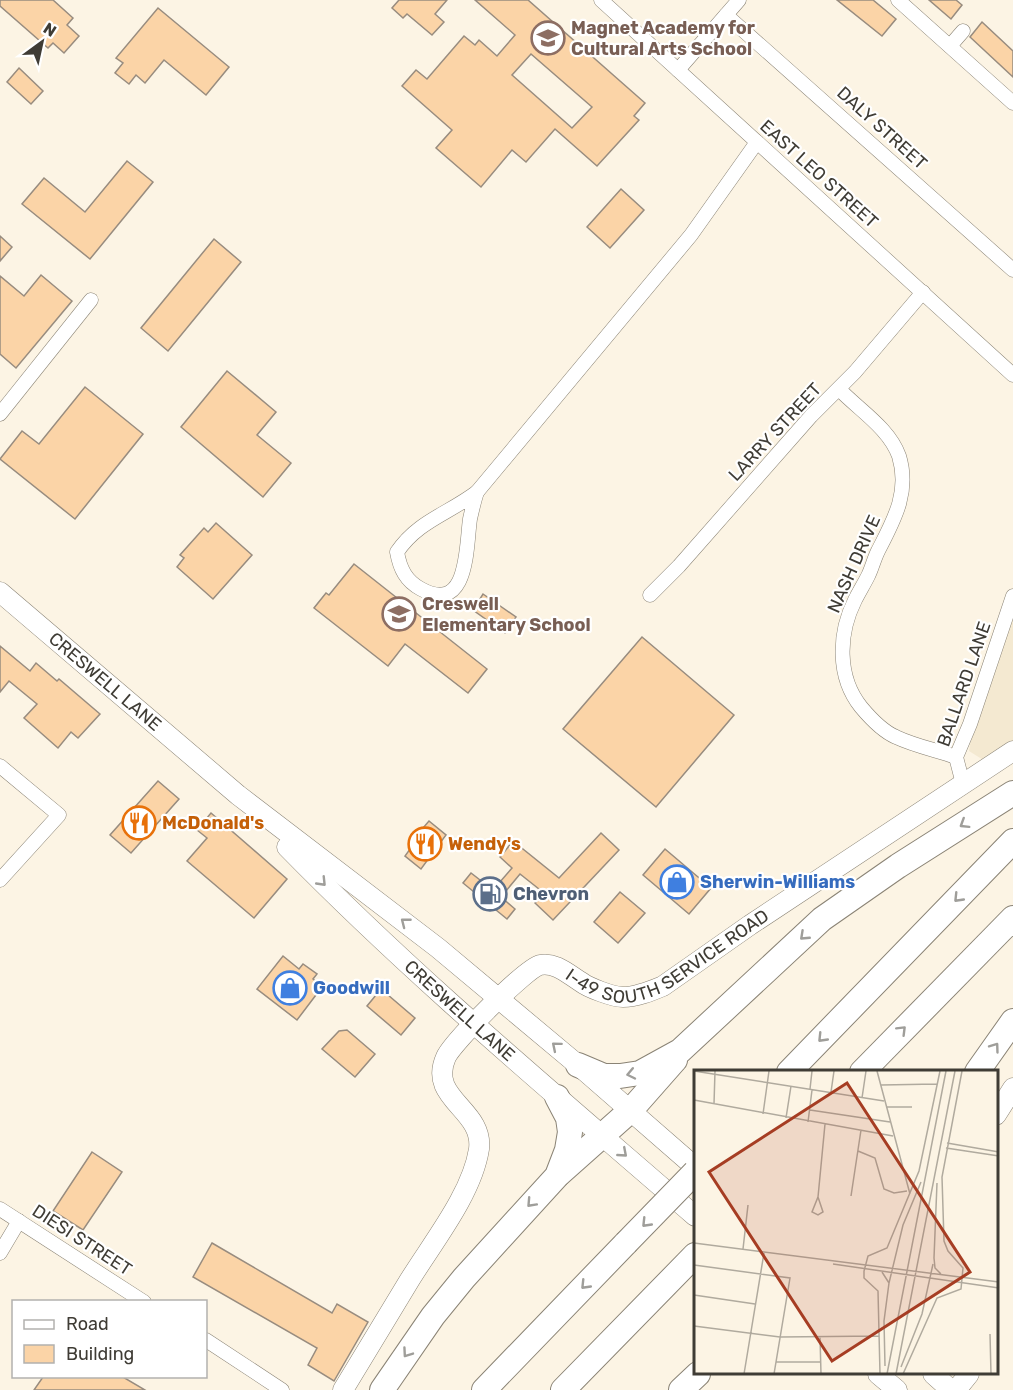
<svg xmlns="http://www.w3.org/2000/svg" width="1013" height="1390" font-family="Rubik,sans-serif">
	<rect width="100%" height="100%" fill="#fcf4e4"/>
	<!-- built -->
	<path fill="#f4e9d1" d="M1013 618V742L985 761 969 751 970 744Z"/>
	<!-- building -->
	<g fill="#fbd4a7" stroke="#988c7f" stroke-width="1.5" fill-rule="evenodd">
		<path d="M0 0H53L73 18 67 25 79 36 64 53 53 43 48 48 0 6Z"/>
		<path d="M399 0H447L435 14 444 22 432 35 407 14 403 18 392 8Z"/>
		<path d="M475 0H528L645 103 634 116 639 120 597 166 555 129 526 162 512 150 481 187 436 148 452 130 402 86 416 70 427 79 464 36 475 45 479 40 497 56 515 35ZM531 54 592 107 572 128 512 75Z"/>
		<path d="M837 0H873L896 19 882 36Z"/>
		<path d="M929 0H956L962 5 951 19Z"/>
		<path d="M158 8 229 67 206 95 164 60 145 83 136 75 129 84 115 73 123 63 116 58Z"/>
		<path d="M982 22 1013 51V77L970 37Z"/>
		<path d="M19 68 43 91 31 104 7 82Z"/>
		<path d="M127 161 153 182 90 259 22 204 44 178 85 212Z"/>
		<path d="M621 189 644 210 610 248 587 227Z"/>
		<path d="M0 236 12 247 0 261Z"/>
		<path d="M214 239 241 262 168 351 141 328Z"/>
		<path d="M41 275 72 301 16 368 0 354V276L24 296Z"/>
		<path d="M227 371 276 412 257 435 291 463 263 497 181 427Z"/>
		<path d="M85 387 143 434 75 519 0 459 22 431 39 444Z"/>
		<path d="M216 523 252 555 213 599 177 567 184 558 180 555 204 528 208 532Z"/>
		<path d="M354 564 487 669 468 693 405 644 388 666 314 608 326 593 329 595Z"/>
		<path d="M483 594 516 617 505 633 473 610Z"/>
		<path d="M642 637 734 715 656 807 563 729Z"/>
		<path d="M0 646 30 671 36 663 57 681 59 679 100 714 78 738 71 732 58 748 24 718 37 704 9 681 0 692Z"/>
		<path d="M158 781 179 799 131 853 110 835Z"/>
		<path d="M211 813 287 879 254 918 187 861 207 838 197 830Z"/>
		<path d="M429 821 446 835 421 869 405 856 413 845 410 843Z"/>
		<path d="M601 833 619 850 553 920 535 903 544 893 520 874 501 897 515 909 507 919 463 883 471 873 493 890 512 868 500 857 513 841 559 878Z"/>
		<path d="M665 849 711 888 689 914 643 875Z"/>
		<path d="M620 892 645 913 618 943 594 922Z"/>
		<path d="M283 956 299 969 303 964 317 974 313 979 322 987 297 1020 257 989Z"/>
		<path d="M381 989 415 1018 401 1035 367 1006Z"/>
		<path d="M347 1030 375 1054 355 1077 322 1049 339 1031Z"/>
		<path d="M92 1152 122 1172 83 1230 53 1211Z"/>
		<path d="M212 1243 332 1313 337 1304 368 1322 334 1381 308 1365 317 1348 193 1277Z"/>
		<path d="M43 1377H123L145 1390H34Z"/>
	</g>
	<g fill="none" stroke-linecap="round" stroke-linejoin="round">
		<defs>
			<g id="street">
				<path d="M601 0 1013 375"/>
				<path d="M898 0 1013 103"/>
				<path d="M726 15 1013 270"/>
				<path d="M950 46 963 31"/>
				<path d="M678 70 739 0"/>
				<path d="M839 389C859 410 889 428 899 456 910 492 894 520 878 551 874 559 872 568 868 576 864 584 859 592 855 600 838 634 837 677 861 707 871 719 882 731 896 737 915 746 936 750 956 757"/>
				<path d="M0 414 91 300"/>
				<path d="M477 492 691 235 757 142"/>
				<path d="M477 492C474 501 472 510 470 519 466 546 469 615 421 589 406 581 400 569 397 552 418 521 448 514 477 492Z"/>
				<path d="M650 595 679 566 811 416 855 372 923 292"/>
				<path d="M0 766 59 815 0 880"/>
				<path d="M963 784 956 757 970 724 1013 596"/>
				<path d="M0 1209 144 1302"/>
				<path d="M0 1253 19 1221"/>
				<path d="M206 1340 282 1390"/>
			</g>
			<g id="secondary">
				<path id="s1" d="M0 592 238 795 438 948 578 1065 695 1167"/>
				<path id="s2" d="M287 847C415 978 557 1096 695 1216"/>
				<path d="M996 1115 1013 1088"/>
				<path d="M878 1374 897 1390"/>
				<path d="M933 1374 951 1390"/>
				<path id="s3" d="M343 1390C365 1354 387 1317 409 1281 433 1242 472 1194 479 1149 484 1109 427 1099 446 1057 453 1042 526 968 540 965 556 962 568 974 581 982 589 988 613 997 623 997 637 997 651 991 663 986L750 925 1013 751"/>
				<path d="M956 1390 969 1374"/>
			</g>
			<g id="highway">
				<path d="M578 1065 604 1076H620L640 1073 680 1051 822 919 898 866 1013 793"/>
				<path d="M789 1072 1013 841"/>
				<path d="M862 1072 1013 918"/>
				<path d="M977 1072 1013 1021"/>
				<path d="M559 1174 631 1110 675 1060"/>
				<path d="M382 1390 433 1316 464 1278 557 1176 567 1150 570 1132 568 1118 557 1097"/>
				<path d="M484 1390 626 1243"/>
				<path d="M563 1390 695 1255"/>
				<path d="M681 1390 698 1374"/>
			</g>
		</defs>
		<!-- street casing -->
		<use href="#street" stroke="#8a8375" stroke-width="15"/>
		<!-- secondary casing -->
		<use href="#secondary" stroke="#8a8375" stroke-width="21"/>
		<!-- highway casing -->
		<use href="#highway" stroke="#8a8375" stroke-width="26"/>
		<!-- street -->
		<use href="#street" stroke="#fff" stroke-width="14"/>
		<!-- secondary -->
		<use href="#secondary" stroke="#fff" stroke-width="20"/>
		<!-- highway -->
		<use href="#highway" stroke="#fff" stroke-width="24"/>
		<defs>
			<path id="highway-bridge" d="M626 1243 695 1172"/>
		</defs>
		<!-- highway-bridge casing -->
		<use href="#highway-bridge" stroke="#8a8375" stroke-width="26" stroke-linecap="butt"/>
		<!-- highway-bridge -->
		<use href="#highway-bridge" stroke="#fff" stroke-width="24"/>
	</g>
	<!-- one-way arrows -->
	<defs><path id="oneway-chevron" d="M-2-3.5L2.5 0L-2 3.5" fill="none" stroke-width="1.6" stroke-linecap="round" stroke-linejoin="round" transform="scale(1.5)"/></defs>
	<g stroke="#9f9e9a">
		<use href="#oneway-chevron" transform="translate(964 824) rotate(148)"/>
		<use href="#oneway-chevron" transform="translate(322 882) rotate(46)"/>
		<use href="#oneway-chevron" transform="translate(958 898) rotate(134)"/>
		<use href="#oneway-chevron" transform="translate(405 922) rotate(-142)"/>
		<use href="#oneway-chevron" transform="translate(804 936) rotate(137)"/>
		<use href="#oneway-chevron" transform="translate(902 1030) rotate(-45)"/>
		<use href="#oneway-chevron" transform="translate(822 1038) rotate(134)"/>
		<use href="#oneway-chevron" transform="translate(556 1046) rotate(-140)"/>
		<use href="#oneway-chevron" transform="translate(995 1047) rotate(-54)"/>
		<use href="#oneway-chevron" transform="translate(631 1074) rotate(168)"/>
		<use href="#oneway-chevron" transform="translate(623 1153) rotate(41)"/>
		<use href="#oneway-chevron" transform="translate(531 1203) rotate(133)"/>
		<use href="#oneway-chevron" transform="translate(646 1223) rotate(134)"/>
		<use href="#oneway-chevron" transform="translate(585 1285) rotate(134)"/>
		<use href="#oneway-chevron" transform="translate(407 1353) rotate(125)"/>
	</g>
	<!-- icons -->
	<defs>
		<symbol id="school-ring" viewBox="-11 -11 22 22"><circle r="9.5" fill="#fff" stroke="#8d6e63" stroke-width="1.5"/><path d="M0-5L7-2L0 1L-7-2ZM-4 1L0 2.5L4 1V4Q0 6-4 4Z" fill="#8d6e63"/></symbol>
		<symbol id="restaurant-ring" viewBox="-11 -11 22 22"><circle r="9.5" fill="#fff" stroke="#e8710a" stroke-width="1.5"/><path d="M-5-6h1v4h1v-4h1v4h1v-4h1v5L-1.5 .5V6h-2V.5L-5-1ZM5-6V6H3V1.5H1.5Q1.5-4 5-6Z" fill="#e8710a"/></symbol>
		<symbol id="shop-ring" viewBox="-11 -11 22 22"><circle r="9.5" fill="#fff" stroke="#3f7fe0" stroke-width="1.5"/><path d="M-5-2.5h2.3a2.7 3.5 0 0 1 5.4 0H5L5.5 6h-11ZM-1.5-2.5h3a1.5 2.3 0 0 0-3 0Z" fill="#3f7fe0"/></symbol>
		<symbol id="fuel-ring" viewBox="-11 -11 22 22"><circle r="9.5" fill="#fff" stroke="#5c6f8a" stroke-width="1.5"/><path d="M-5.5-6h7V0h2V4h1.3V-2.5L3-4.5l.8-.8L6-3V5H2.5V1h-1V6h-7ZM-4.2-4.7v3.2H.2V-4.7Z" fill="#5c6f8a"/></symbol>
	</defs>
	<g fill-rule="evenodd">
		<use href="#school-ring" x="529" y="19" width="38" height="38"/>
		<use href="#school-ring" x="380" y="595" width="38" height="38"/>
		<use href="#restaurant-ring" x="120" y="804" width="38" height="38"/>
		<use href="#restaurant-ring" x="406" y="825" width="38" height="38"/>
		<use href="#shop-ring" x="658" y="863" width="38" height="38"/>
		<use href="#fuel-ring" x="471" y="875" width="38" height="38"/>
		<use href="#shop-ring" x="271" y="969" width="38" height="38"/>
	</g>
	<g text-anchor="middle" stroke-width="4.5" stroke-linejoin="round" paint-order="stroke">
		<!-- education labels -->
		<g font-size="18" font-weight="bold" fill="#785e54" stroke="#fff" text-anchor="start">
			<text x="571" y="34">Magnet Academy for<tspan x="571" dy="21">Cultural Arts School</tspan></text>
			<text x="422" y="610">Creswell<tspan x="422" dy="21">Elementary School</tspan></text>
		</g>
		<!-- street labels -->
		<g font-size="18" fill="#3f3c35" stroke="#fff">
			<text transform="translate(882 128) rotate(42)" y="6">DALY STREET</text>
			<text transform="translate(819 174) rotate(42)" y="6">EAST LEO STREET</text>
			<text transform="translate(775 432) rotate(-47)" y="6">LARRY STREET</text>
			<text transform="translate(854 564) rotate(-66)" y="6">NASH DRIVE</text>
			<text dy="6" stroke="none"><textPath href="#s1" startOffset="138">CRESWELL LANE</textPath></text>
			<text transform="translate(964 684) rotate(-71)" y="6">BALLARD LANE</text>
			<text dy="6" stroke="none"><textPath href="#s3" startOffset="658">I-49 SOUTH SERVICE ROAD</textPath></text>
			<text dy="6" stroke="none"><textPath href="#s2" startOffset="238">CRESWELL LANE</textPath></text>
			<text transform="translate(82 1240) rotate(33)" y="6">DIESI STREET</text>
		</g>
		<!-- food labels -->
		<g font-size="18" font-weight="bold" fill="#c56008" stroke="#fff" text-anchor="start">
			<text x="162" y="829">McDonald's</text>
			<text x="448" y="850">Wendy's</text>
		</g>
		<!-- shop labels -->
		<g font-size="18" font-weight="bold" fill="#366cbe" stroke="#fff" text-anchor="start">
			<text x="700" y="888">Sherwin-Williams</text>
			<text x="313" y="994">Goodwill</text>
		</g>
		<!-- service labels -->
		<g font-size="18" font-weight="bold" fill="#4e5e75" stroke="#fff" text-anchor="start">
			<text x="513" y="900">Chevron</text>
		</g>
	</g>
	<!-- overview -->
	<g transform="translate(694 1070)">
		<rect width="304" height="304" fill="#fcf4e4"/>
		<path fill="none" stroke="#b0aa9e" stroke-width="1.5" d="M0 1 190 31M183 1 216 124M187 15 243 14M116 19 118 1M137 22 140 1M168 28 172 1M0 30 199 66M20 34 21 1M192 37H218M116 40 196 52M69 44 75 1M92 48 97 16M114 52 118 20M253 73 305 82M252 78 305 86M164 81 181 88 190 119 200 123 213 121M243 113 240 188 241 198 247 204M157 126 167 60M124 127 131 54M124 127 129 142 124 145 118 142ZM0 173 305 212M49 179 54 135M139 194 305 218M0 195 96 208 80 304M188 202 195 213 190 251 191 296M195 213 209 155 227 112M0 225 61 234M0 256 86 267 185 266M296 264 297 304M126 267 127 304M82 292H127M207 297 228 244 239 194M50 304 70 183M186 304 184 221 170 208V201L174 186 193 178 225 101 246 1M193 304 252 1M202 304 261 1M209 304 243 228 267 219 269 198 254 181 250 171 248 107 268 1"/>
		<path fill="#a63d23" fill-opacity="0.15" stroke="#a63d23" stroke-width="3" d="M153 13 276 202 138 291 15 102Z"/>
		<rect width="304" height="304" fill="none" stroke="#3f3c35" stroke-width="3"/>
	</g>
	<!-- legend -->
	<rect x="12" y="1300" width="195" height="78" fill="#ffffff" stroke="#b2b1ae" stroke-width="1.5"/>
	<rect x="24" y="1320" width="30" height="9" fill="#ffffff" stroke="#b2b1ae" stroke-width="1.5"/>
	<text x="66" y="1330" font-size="18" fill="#3f3c35">Road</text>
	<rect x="24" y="1345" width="30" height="18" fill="#fbd4a7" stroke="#b2b1ae" stroke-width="1.5"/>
	<text x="66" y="1360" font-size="18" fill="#3f3c35">Building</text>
	<!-- north arrow -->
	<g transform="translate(42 42) rotate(33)" stroke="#ffffff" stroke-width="4.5" paint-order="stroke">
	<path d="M0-4.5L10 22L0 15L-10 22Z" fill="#3f3c35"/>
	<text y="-9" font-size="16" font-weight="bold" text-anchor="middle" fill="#3f3c35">N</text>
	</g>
</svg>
